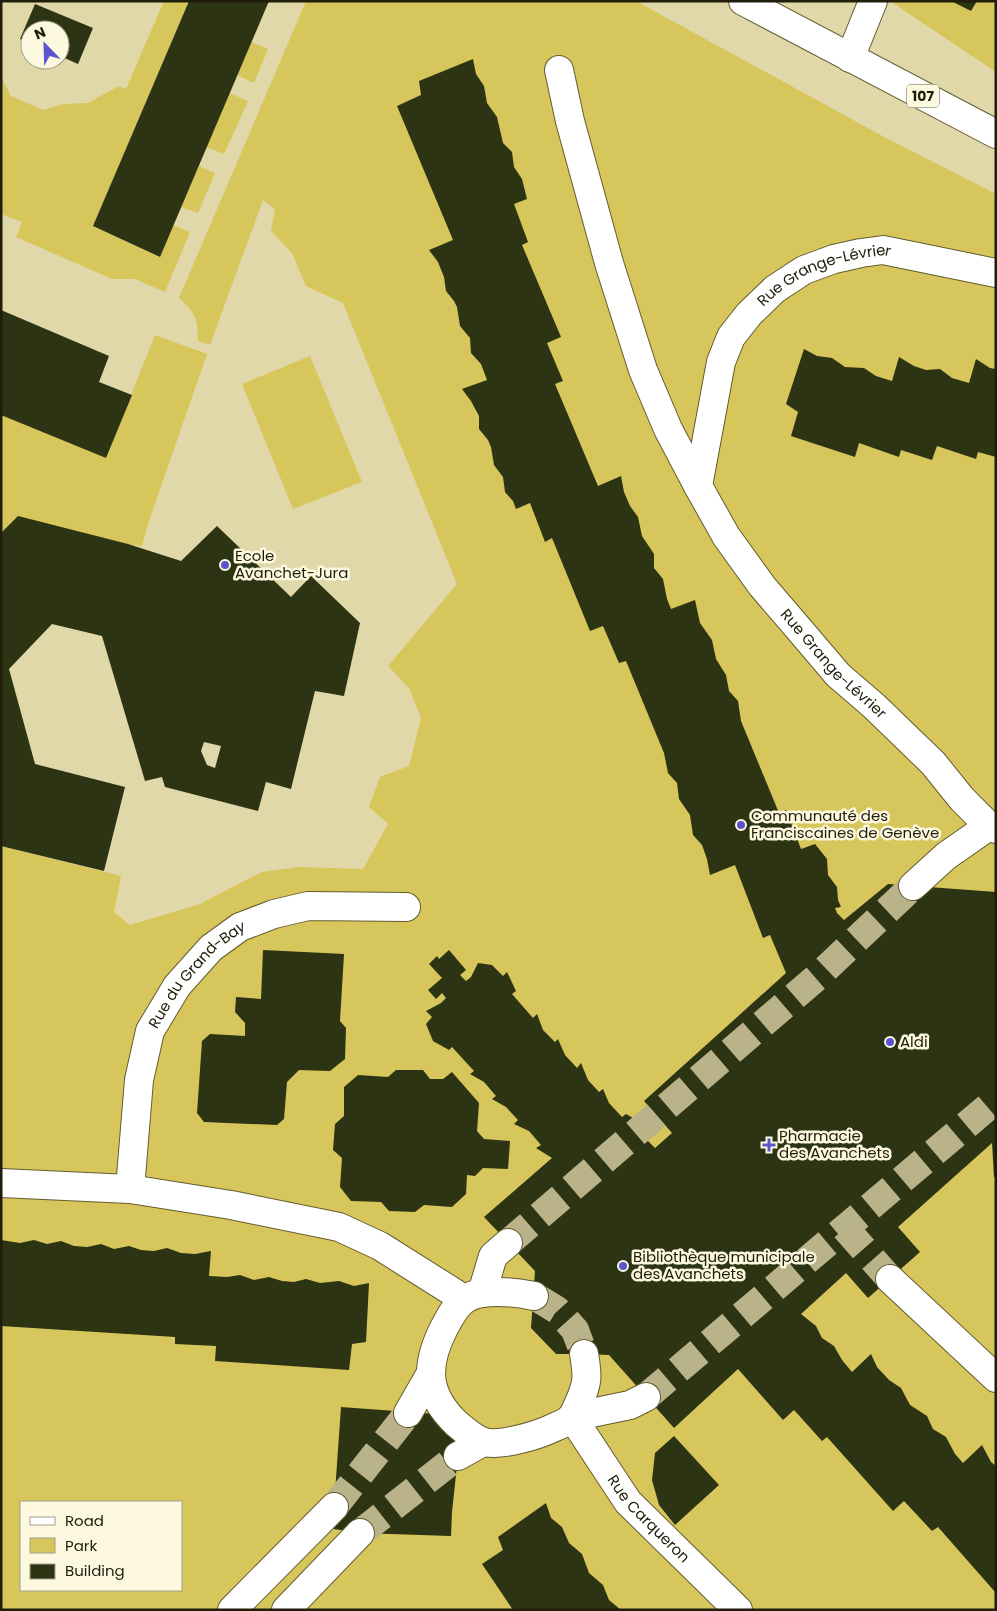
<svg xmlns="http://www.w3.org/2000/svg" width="997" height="1611" font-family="Poppins,sans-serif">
	<rect width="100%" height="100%" fill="#e0d8a8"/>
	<!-- green -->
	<g fill="#d7c65b" fill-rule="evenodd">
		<path d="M164 1H189L93 226 159 257 173 225 190 232 165 292 135 279H112L16 237 22 222 1 214V77L11 96 43 110 63 104 88 103 119 86 126 89Z"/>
		<path d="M306 1 316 3 317 1H636L886 138 996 194V1610H1V846L121 876 114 912 130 925 200 904 262 872 299 867 363 869 388 824 369 807 380 777 409 766 421 718 409 688 388 666 457 584 343 303 306 286 292 253 271 231 275 209 263 200 210 345 198 341C198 319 196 313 179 298ZM21 1502H181V1590H21Z"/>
		<path d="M890 1H996V72Z"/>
		<path d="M251 42 268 49 254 83 237 75Z"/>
		<path d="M229 93 248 101 224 154 206 147Z"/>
		<path d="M199 166 215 173 198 213 181 207Z"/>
		<path d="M155 335 207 354 148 524 142 546 1 533V412L106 458Z"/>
		<path d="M310 356 362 482 293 509 242 384Z"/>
	</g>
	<!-- building -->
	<g fill="#2c3413" fill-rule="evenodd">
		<path d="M189 1H269L160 257 93 226Z"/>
		<path d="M951 1H977L971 11Z"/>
		<path d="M35 4 93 28 78 64 60 56V30H30V44L20 39Z"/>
		<path d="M473 59 476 74 484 86 487 103 497 117 503 143 512 152 514 167 522 179 527 199 514 204 528 242 522 245 561 337 547 343 563 381 555 384 598 486 621 476 624 492 630 506 638 517 642 536 654 554V568L663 579 667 599 671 609 695 600 700 623 712 640 716 659 726 675 729 691 738 701 741 721 779 813 786 810 801 849 815 844 827 859 828 875 837 887 838 900 841 907 835 908 837 913 844 920 888 884 996 892V1177H994L992 1143 898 1227 920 1252 868 1298 846 1273 801 1314 816 1326 822 1338 834 1346 842 1360 852 1372 871 1354 877 1367 889 1380 901 1388 910 1405 927 1416 933 1429 946 1437 955 1454 963 1463 982 1445 991 1462 996 1466V1593L938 1527 932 1531 904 1501 893 1511 827 1437 822 1441 794 1410 783 1420 738 1369 674 1428 609 1355 584 1354H556L531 1328 535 1271 484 1217 552 1158 536 1148 541 1145 529 1131 514 1124 518 1120 506 1107 492 1099 496 1096 484 1082 470 1074 474 1071 452 1047 449 1050 433 1041 426 1024 432 1017 426 1011 441 1003 446 998 442 993 436 999 428 990 442 978 429 964 437 956 439 959 449 950 466 970 460 975 466 981 471 977 478 963 492 965 503 976 507 972 516 991 512 994 533 1018 537 1014 543 1030 555 1042 558 1039 565 1055 577 1068 581 1063 588 1080 599 1092 603 1089 609 1103 622 1117 626 1114 642 1123 649 1138 647 1140 655 1148 672 1133 644 1101 786 973 770 935 763 938 735 865 710 875 707 859 702 845 693 835 690 815 679 799 677 783 668 773 664 753 626 661 619 663 603 626 590 631 552 538 545 542 530 503 516 509 513 501 505 492 503 477 494 465 491 447 488 440 479 429V416L471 401 462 389 487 380 481 364 471 353 470 338 460 326 457 307 454 301 446 291 444 277 438 262 429 250 453 240 397 106 421 95 419 81Z"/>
		<path d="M1 310 109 356 99 382 132 395 106 458 1 415Z"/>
		<path d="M804 349 817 356 832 358 845 367 864 368 876 376 892 381 899 357 914 366 926 370 940 369 952 378 969 383 976 359 990 368 996 369V457L978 452 976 459 937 446 932 460 901 450 899 457 859 443 855 457 791 436 798 412 786 404Z"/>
		<path d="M18 516 128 544 181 561 217 526 291 597 311 576 360 623 344 696 315 691 291 789 266 782 258 811 165 787 162 777 145 781 102 636 52 624 9 669 35 764 125 787 104 871 1 846V533ZM204 742 221 746 215 768 207 765 201 751Z"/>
		<path d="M263 950 344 954 340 1021 346 1028 345 1059 330 1071 299 1070 287 1082 284 1119 277 1125 204 1122 197 1113 202 1041 210 1034 245 1036V1023L235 1012 236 997 261 999Z"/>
		<path d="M396 1070H423L430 1079H443L452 1072 479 1103 477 1131 484 1139 510 1141 508 1169 483 1168 475 1176 467 1175 466 1194 452 1207 424 1205 415 1212 389 1211 381 1202 351 1201 340 1187 342 1158 333 1150 335 1124 344 1116V1087L358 1075 388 1077Z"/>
		<path d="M1 1240 20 1243 34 1240 47 1244 61 1241 74 1246 87 1247 101 1244 114 1249 129 1246 141 1250 154 1251 167 1248 181 1253 195 1254 211 1251 209 1276 227 1277 240 1275 254 1280 269 1277 282 1281 294 1282 306 1279 320 1283 339 1281 354 1286 369 1283 366 1342 352 1344 349 1370 215 1361 216 1346 175 1344V1337L1 1326Z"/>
		<path d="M341 1407 436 1414 457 1439 458 1456 452 1512 451 1536 360 1533 334 1529V1507Z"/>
		<path d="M674 1436 719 1485 675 1525 659 1505 652 1480 655 1453Z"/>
		<path d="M546 1503 551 1518 562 1527 569 1543 582 1554 589 1573 603 1585 609 1600 621 1610H513L482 1564 503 1550 498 1537Z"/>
	</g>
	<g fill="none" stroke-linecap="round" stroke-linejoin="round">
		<!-- minor-tunnel -->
		<path stroke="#bab389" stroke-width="28" stroke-dasharray="28 14" stroke-linecap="butt" d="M845 1228 890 1279"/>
		<!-- tertiary-tunnel -->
		<g stroke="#bab389" stroke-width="28" stroke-dasharray="28 14" stroke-linecap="butt">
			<path d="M508 1243 816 978 913 886"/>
			<path d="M534 1296 557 1310 575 1330 584 1354"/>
			<path d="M646 1397 996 1100"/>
			<path d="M334 1507 408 1413"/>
			<path d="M360 1533 458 1456"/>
		</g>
		<defs>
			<g id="minor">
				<path d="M850 58 873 1"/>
				<path id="s1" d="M559 70 570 121 609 263 643 370 668 429 698 486 726 536 762 586 804 635 838 675 874 706 933 763 962 799 989 826"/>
				<path id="s2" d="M698 486 721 362 731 337 749 314 775 289 804 270 834 259 861 253 883 250 996 273"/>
				<path d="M1 1183 130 1189 231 1205 339 1227 380 1246 464 1299"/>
				<path id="s3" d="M130 1189 139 1080 150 1031 177 986 211 948 240 927 274 914 308 906 406 907"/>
				<path d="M890 1279 996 1378"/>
				<path id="s4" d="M572 1417 628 1502 738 1610"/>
			</g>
			<g id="tertiary">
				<path d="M913 886 946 856 989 826 996 829"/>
				<path d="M482 1293 493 1256 508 1243"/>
				<path d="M534 1296C516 1292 479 1288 464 1300 455 1306 449 1319 444 1328 425 1365 425 1394 457 1424 464 1430 472 1437 481 1441 497 1448 539 1435 555 1427 560 1425 567 1422 571 1418 574 1415 576 1409 578 1405 588 1383 588 1377 584 1354"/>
				<path d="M408 1413 431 1373"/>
				<path d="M572 1417 630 1405 646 1397"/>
				<path d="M458 1456 483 1442"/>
				<path d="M232 1610 334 1507"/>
				<path d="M286 1610 360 1533"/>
			</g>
			<path id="primary" d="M743 1 996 134"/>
		</defs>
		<!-- minor casing -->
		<use href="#minor" stroke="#635c30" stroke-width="30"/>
		<!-- tertiary casing -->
		<use href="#tertiary" stroke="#635c30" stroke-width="30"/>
		<!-- primary casing -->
		<use href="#primary" stroke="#635c30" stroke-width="30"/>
		<!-- minor -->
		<use href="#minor" stroke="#fff" stroke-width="28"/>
		<!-- tertiary -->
		<use href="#tertiary" stroke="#fff" stroke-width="28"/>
		<!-- primary -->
		<use href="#primary" stroke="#fff" stroke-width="28"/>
	</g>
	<!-- markers -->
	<g fill="#5b55cd" stroke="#fcf9e0" stroke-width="2">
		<circle cx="225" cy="565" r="5"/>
		<circle cx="741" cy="825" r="5"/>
		<circle cx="890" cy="1042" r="5"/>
		<path d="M766.5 1137.5h5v5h5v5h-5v5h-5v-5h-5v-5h5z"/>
		<circle cx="623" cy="1266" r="5"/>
	</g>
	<g text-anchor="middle" stroke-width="5" stroke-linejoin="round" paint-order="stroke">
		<!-- shield labels -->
		<rect fill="#fcf9e0" stroke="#625f4b" stroke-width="1" x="907" y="84.5" width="32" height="23" rx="4"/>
		<g font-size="14" font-weight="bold" fill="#201d0b">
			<text x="923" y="101">107</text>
		</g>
		<!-- street labels -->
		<g font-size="15" fill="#201d0b" stroke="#fcf9e0">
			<text dy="5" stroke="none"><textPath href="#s2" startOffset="270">Rue Grange-Lévrier</textPath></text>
			<text dy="5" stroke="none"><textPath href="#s1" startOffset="665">Rue Grange-Lévrier</textPath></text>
			<text dy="5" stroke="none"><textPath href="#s3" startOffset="234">Rue du Grand-Bay</textPath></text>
			<text dy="5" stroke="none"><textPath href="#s4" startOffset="128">Rue Carqueron</textPath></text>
		</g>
		<!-- poi labels -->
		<g font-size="15" fill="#201d0b" stroke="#fcf9e0" text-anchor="start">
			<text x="235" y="561">Ecole<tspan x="235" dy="17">Avanchet-Jura</tspan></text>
			<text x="751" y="821">Communauté des<tspan x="751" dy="17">Franciscaines de Genève</tspan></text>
			<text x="900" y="1047">Aldi</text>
			<text x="779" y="1141">Pharmacie<tspan x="779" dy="17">des Avanchets</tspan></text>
			<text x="633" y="1262">Bibliothèque municipale<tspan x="633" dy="17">des Avanchets</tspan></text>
		</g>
	</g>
	<!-- border -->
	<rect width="997" height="1611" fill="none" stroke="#201d0b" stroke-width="5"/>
	<!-- legend -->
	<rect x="20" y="1501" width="162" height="90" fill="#fcf9e0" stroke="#a4a18b"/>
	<rect x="30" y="1517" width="25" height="8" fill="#ffffff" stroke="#a4a18b"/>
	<text x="65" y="1526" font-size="15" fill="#201d0b">Road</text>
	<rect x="30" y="1538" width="25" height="15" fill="#d7c65b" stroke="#a4a18b"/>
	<text x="65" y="1551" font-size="15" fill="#201d0b">Park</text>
	<rect x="30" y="1564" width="25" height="15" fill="#2c3413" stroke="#a4a18b"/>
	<text x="65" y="1576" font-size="15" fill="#201d0b">Building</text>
	<!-- north arrow -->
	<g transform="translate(45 45) rotate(337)"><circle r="24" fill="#fcf9e0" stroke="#a4a18b"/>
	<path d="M0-4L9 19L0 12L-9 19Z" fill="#5b55cd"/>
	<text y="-8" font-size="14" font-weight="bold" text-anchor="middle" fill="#201d0b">N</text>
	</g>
</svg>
